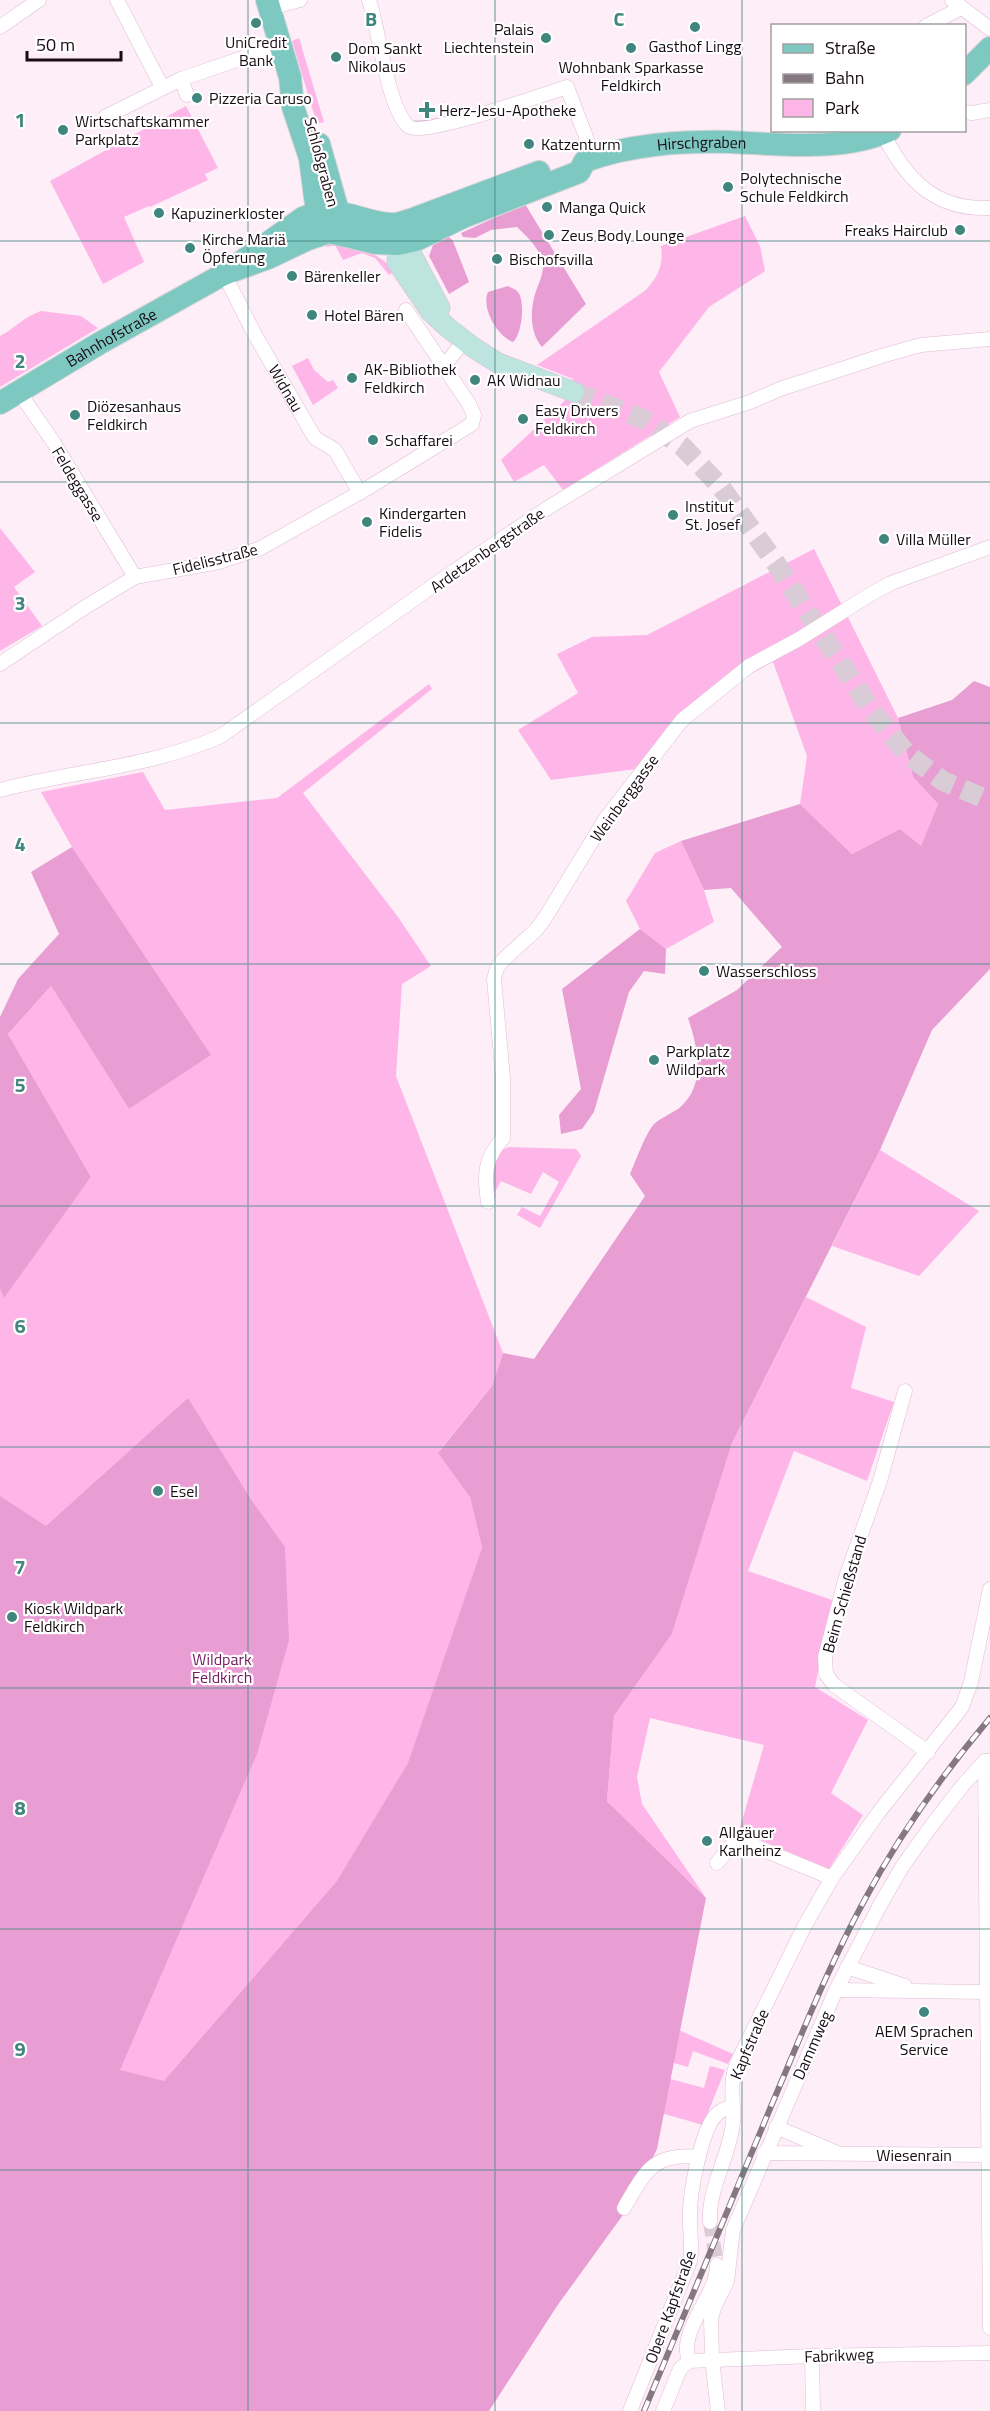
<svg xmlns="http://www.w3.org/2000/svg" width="990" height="2411" font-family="'Titillium Web',sans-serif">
	<rect width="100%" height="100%" fill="#fdeef8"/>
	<!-- green -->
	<g fill="#feb6e8">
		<path d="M299 38 324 122 317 124 292 41Z"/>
		<path d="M186 106 218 168 205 174 208 180 150 207 149 206 124 217 144 262 103 284 50 181Z"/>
		<path d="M745 216 760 246 765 271 709 307 659 372 680 417 563 490 544 465 514 482 501 460 574 392 573 379 537 365 646 290C658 277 664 264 661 246Z"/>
		<path d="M335 242C360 247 378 253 395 271L389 275 375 258 362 253 343 260 335 245 327 247 324 243Z"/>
		<path d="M41 311 81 316 98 328 0 387V336C17 327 22 318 41 311Z"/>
		<path d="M308 358 314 370 328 382 333 380 338 388 313 405 292 366Z"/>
		<path d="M0 528 35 572 14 587 42 626 0 651Z"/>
		<path d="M814 549 898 718 913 777 938 804 921 847 900 829 852 854 800 804 807 756 773 662 741 679 685 724 652 767 551 780 518 730 578 693 557 654 592 637 647 635Z"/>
		<path d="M429 684 432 689 303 793 398 917 431 966 402 984 396 1076 503 1353 492 1386 440 1450 470 1497 482 1548 402 1830 194 2088 0 2116V1289L4 1297 91 1177 8 1034 51 986 129 1109 210 1055 72 847 41 792 143 772 165 810 277 798Z"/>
		<path d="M681 841 704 890 714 922 666 949 640 929 626 901 655 853Z"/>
		<path d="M509 1147 576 1149 581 1156 540 1228 517 1215 522 1207 540 1216 559 1182 543 1172 531 1194 501 1181 495 1192 496 1197 492 1196 491 1169 497 1152Z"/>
		<path d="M880 1150 979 1211 919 1276 832 1246Z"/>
		<path d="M806 1297 866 1327 851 1388 894 1402 867 1481 794 1451 748 1571 832 1600 815 1687 868 1720 831 1793 863 1815 829 1869 739 1831 764 1745 650 1718 637 1777 642 1804 706 1898 607 1801 614 1716 672 1634 732 1443Z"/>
		<path d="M672 2027 733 2054 728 2064 693 2051 688 2067 667 2061 663 2077 704 2088 710 2066 725 2070 703 2125 654 2111Z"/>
	</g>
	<!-- forest -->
	<g fill="#e99ed3">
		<path d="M525 204 586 304 542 347C531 335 530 314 534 298 536 288 543 277 543 266 542 250 527 237 517 227L491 230 475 238 463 237 461 233Z"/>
		<path d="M449 237 453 241 469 282 449 294 429 256 433 245Z"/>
		<path d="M508 286C511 288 514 288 517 291 526 299 522 335 513 342 497 336 481 308 488 292Z"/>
		<path d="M974 681 990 687V969L932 1030 880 1150 732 1443 672 1634 614 1716 607 1801 706 1898 657 2149 628 2208 557 2306 489 2411H0V1496L46 1526 188 1398 252 1501 285 1547 289 1640 257 1754 120 2070 164 2081 337 1881 408 1763 482 1548 470 1497 438 1453 492 1386 503 1353 534 1359 645 1196 630 1174C636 1161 645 1134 654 1124 661 1118 670 1114 678 1109 707 1086 698 1048 688 1018L737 990 782 947 731 888 704 890 681 841 800 804 852 854 900 829 921 846 938 804 913 777 898 718 952 700Z"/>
		<path d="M72 847 211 1055 129 1109 51 986 8 1034 91 1177 4 1298 0 1289V1017L18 979 59 934 31 872Z"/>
		<path d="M640 929 666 949 665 974 644 971 629 992 594 1112 582 1129 561 1134 559 1115 581 1089 562 989Z"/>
	</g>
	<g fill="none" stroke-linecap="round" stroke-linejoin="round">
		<!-- minor-tunnel -->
		<path stroke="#daccd6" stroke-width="14" stroke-dasharray="14 7" stroke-linecap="butt" d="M710 2222 717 2265"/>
		<!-- secondary-tunnel -->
		<path stroke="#daccd6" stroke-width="20" stroke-dasharray="20 10" stroke-linecap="butt" d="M574 392 643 419 682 446 720 486 775 562 872 711 907 754 943 781 990 801"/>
		<defs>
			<g id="minor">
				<path d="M117 0 162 87"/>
				<path d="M369 0C379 29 387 106 408 126 421 138 545 94 567 87L594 158"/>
				<path d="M952 0 990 29"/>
				<path d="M270 8 300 0"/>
				<path d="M926 26 961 8"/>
				<path d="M0 27 39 0"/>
				<path d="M181 79 187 95"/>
				<path d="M964 112 972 113 990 110"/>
				<path d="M105 117 181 79 281 45"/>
				<path d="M883 134C907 180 934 210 990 208"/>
				<path id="s1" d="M224 274 255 335 315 438 335 450 360 493"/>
				<path d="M444 366 464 341"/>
				<path d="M19 392 54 443 135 577"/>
				<path d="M0 664 87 606 135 577 219 562 259 549 366 489 472 424 474 415 469 404 406 310"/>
				<path d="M0 790C73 771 152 767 221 736L454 571 546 509 690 421 750 402 780 389 885 355 921 345 990 339"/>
				<path d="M488 1202C484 1175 484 1159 503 1138V1078L494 979 497 968 503 960 536 930 545 918 606 818 682 720 749 666 799 639 871 594 891 583 990 547"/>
				<path d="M905 1391 880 1481 846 1577 825 1657 826 1674 834 1685 928 1752"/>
				<path d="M989 1761H985L990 2328"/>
				<path d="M717 1863 737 1839 832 1878"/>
				<path d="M847 1967 905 1986"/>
				<path d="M836 1990 987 1992"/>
				<path d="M776 2127 835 2152"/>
				<path d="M764 2153 988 2155"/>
				<path d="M624 2208C645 2172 653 2152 699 2157"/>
				<path d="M710 2222C708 2187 730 2156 733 2122 734 2101 729 2083 737 2063L804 1927 832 1878 879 1812 962 1707 971 1682 990 1589"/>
				<path d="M812 2356 813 2411"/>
				<path d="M689 2361C677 2330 718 2295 717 2265"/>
				<path d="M630 2411 690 2261C693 2242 689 2232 690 2214 690 2192 701 2131 716 2115 720 2110 727 2108 732 2106"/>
				<path d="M663 2411 680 2369 689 2361 812 2356 990 2353"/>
				<path d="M718 2411 712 2359 711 2318 714 2308 727 2281 733 2230 836 1990 879 1907 902 1867 932 1825 963 1785 985 1761"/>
			</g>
			<g id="secondary">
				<path d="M394 231 398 244 397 262 431 312 447 327 474 348 498 363 574 392"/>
				<path d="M398 244 412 255 440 308"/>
			</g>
			<g id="primary">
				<path d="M267 0 290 77 293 107 310 158 317 212 323 223"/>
				<path d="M964 74 990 48"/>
				<path d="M319 144 338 211 332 224"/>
				<path id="s2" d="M224 274 268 258 308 239 329 232 376 243 398 244 416 240 463 217 579 172 585 161C631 144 681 141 730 142 778 144 846 152 890 130"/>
				<path id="s3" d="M0 403 100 343 224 274 303 218C341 203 354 221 390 224 397 225 406 221 413 219L539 172"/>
			</g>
		</defs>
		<!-- minor casing -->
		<use href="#minor" stroke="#dfbcd4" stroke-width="15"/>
		<!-- secondary casing -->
		<use href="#secondary" stroke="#dfbcd4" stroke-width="21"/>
		<!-- primary casing -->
		<use href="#primary" stroke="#d5d3d5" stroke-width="24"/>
		<!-- minor -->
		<use href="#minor" stroke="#fff" stroke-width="14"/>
		<!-- secondary -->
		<use href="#secondary" stroke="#bee4e0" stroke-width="20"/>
		<!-- primary -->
		<use href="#primary" stroke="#7ec8c2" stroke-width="22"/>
		<defs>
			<path id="rail" d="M644 2411C687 2309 729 2206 772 2104 801 2036 828 1967 864 1901 899 1835 942 1775 990 1718"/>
		</defs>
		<!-- rail casing -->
		<use href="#rail" stroke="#857881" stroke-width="6"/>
		<!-- rail -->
		<use href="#rail" stroke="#fff" stroke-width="4" stroke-dasharray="11" stroke-linecap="butt"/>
	</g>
	<!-- grid -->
	<path fill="none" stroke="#40867f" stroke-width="1.5" stroke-opacity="0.55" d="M248 0V2411M495 0V2411M742 0V2411M0 241H990M0 482H990M0 723H990M0 964H990M0 1206H990M0 1447H990M0 1688H990M0 1929H990M0 2170H990"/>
	<!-- markers -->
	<g fill="#40867f" stroke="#fff" stroke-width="2">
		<circle cx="256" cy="23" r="6"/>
		<circle cx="695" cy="27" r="6"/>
		<circle cx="546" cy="38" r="6"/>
		<circle cx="631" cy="48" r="6"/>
		<circle cx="336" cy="57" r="6"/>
		<circle cx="197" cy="98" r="6"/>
		<path d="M424 101h6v6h6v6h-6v6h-6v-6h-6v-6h6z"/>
		<circle cx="63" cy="130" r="6"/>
		<circle cx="529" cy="144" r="6"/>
		<circle cx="728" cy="187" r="6"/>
		<circle cx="547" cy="207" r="6"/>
		<circle cx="159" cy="213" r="6"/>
		<circle cx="960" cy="230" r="6"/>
		<circle cx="549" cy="235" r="6"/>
		<circle cx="190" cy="248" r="6"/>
		<circle cx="497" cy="259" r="6"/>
		<circle cx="292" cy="276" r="6"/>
		<circle cx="312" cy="315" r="6"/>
		<circle cx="352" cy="378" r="6"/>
		<circle cx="475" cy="380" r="6"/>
		<circle cx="75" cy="415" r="6"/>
		<circle cx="523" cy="419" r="6"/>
		<circle cx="373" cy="440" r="6"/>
		<circle cx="673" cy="515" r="6"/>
		<circle cx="367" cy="522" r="6"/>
		<circle cx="884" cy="539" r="6"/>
		<circle cx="704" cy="971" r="6"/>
		<circle cx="654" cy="1060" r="6"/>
		<circle cx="158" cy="1491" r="6"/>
		<circle cx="12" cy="1617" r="6"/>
		<circle cx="707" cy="1841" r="6"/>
		<circle cx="924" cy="2012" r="6"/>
	</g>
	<g text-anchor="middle" stroke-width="4.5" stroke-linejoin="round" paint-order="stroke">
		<!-- poi labels -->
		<g font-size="16" fill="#170c14" stroke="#fff" text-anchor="start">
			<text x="534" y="35" text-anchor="end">Palais<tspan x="534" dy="18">Liechtenstein</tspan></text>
			<text x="256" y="48" text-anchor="middle">UniCredit<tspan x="256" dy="18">Bank</tspan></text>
			<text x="695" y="52" text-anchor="middle">Gasthof Lingg</text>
			<text x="348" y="54">Dom Sankt<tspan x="348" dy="18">Nikolaus</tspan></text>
			<text x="631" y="73" text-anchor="middle">Wohnbank Sparkasse<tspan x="631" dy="18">Feldkirch</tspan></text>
			<text x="209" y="104">Pizzeria Caruso</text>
			<text x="439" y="116">Herz-Jesu-Apotheke</text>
			<text x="75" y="127">Wirtschaftskammer<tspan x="75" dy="18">Parkplatz</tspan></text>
			<text x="541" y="150">Katzenturm</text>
			<text x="740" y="184">Polytechnische<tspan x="740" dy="18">Schule Feldkirch</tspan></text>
			<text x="559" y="213">Manga Quick</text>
			<text x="171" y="219">Kapuzinerkloster</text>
			<text x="948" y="236" text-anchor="end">Freaks Hairclub</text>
			<text x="561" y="241">Zeus Body Lounge</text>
			<text x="202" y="245">Kirche Mariä<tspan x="202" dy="18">Öpferung</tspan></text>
			<text x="509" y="265">Bischofsvilla</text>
			<text x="304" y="282">Bärenkeller</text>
			<text x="324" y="321">Hotel Bären</text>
			<text x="364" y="375">AK-Bibliothek<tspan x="364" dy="18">Feldkirch</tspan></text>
			<text x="487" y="386">AK Widnau</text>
			<text x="87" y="412">Diözesanhaus<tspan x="87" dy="18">Feldkirch</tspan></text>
			<text x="535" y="416">Easy Drivers<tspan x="535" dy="18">Feldkirch</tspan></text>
			<text x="385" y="446">Schaffarei</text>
			<text x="685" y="512">Institut<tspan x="685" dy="18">St. Josef</tspan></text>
			<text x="379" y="519">Kindergarten<tspan x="379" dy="18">Fidelis</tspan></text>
			<text x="896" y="545">Villa Müller</text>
			<text x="716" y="977">Wasserschloss</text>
			<text x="666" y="1057">Parkplatz<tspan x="666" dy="18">Wildpark</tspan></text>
			<text x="170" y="1497">Esel</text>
			<text x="24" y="1614">Kiosk Wildpark<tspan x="24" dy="18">Feldkirch</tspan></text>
			<text x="719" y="1838">Allgäuer<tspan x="719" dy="18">Karlheinz</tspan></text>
			<text x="924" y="2037" text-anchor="middle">AEM Sprachen<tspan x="924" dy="18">Service</tspan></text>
		</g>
		<!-- street labels -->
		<g font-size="16" fill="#170c14" stroke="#fff">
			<text dy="6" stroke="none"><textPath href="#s2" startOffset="510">Hirschgraben</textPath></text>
			<text transform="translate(322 162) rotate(75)" y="6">Schloßgraben</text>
			<text dy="6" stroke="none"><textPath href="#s3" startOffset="129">Bahnhofstraße</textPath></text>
			<text dy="6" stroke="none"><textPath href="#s1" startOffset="130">Widnau</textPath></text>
			<text transform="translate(78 484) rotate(59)" y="6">Feldeggasse</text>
			<text transform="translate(487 550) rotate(-35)" y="6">Ardetzenbergstraße</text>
			<text transform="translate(215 559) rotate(-14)" y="6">Fidelisstraße</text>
			<text transform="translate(624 798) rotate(-54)" y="6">Weinberggasse</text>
			<text transform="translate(844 1594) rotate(-74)" y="6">Beim Schießstand</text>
			<text transform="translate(749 2044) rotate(-67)" y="6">Kapfstraße</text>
			<text transform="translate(812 2045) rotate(-66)" y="6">Dammweg</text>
			<text x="914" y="2161">Wiesenrain</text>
			<text transform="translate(670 2307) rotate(-70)" y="6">Obere Kapfstraße</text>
			<text transform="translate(839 2355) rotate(-2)" y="6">Fabrikweg</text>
		</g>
		<!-- park labels -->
		<g font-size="16" fill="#711b5f" stroke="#fff">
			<text x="222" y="1665">Wildpark<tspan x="222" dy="18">Feldkirch</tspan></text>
		</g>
	</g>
	<g font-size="20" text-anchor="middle" font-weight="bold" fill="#40867f" stroke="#fff" stroke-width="4.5" stroke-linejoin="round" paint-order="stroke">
		<text x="371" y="26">B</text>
		<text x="619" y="26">C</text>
		<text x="20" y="127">1</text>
		<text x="20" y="368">2</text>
		<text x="20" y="610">3</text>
		<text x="20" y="851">4</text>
		<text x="20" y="1092">5</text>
		<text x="20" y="1333">6</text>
		<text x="20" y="1574">7</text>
		<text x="20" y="1815">8</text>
		<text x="20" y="2056">9</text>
	</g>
	<!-- legend -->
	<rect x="771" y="24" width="195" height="108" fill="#ffffff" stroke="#a29ea1" stroke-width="1.5"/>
	<rect x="783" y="44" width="30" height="9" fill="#7ec8c2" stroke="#a29ea1" stroke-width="1.5"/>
	<text x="825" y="54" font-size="18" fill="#170c14">Straße</text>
	<rect x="783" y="74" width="30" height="9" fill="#857881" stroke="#a29ea1" stroke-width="1.5"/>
	<text x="825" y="84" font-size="18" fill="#170c14">Bahn</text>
	<rect x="783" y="99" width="30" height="18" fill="#feb6e8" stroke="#a29ea1" stroke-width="1.5"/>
	<text x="825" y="114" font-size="18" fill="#170c14">Park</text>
	<!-- scale -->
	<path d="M27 51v9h94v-9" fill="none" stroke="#170c14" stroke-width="3"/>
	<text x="36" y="51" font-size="18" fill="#170c14" stroke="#ffffff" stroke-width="4.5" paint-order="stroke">50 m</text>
</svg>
